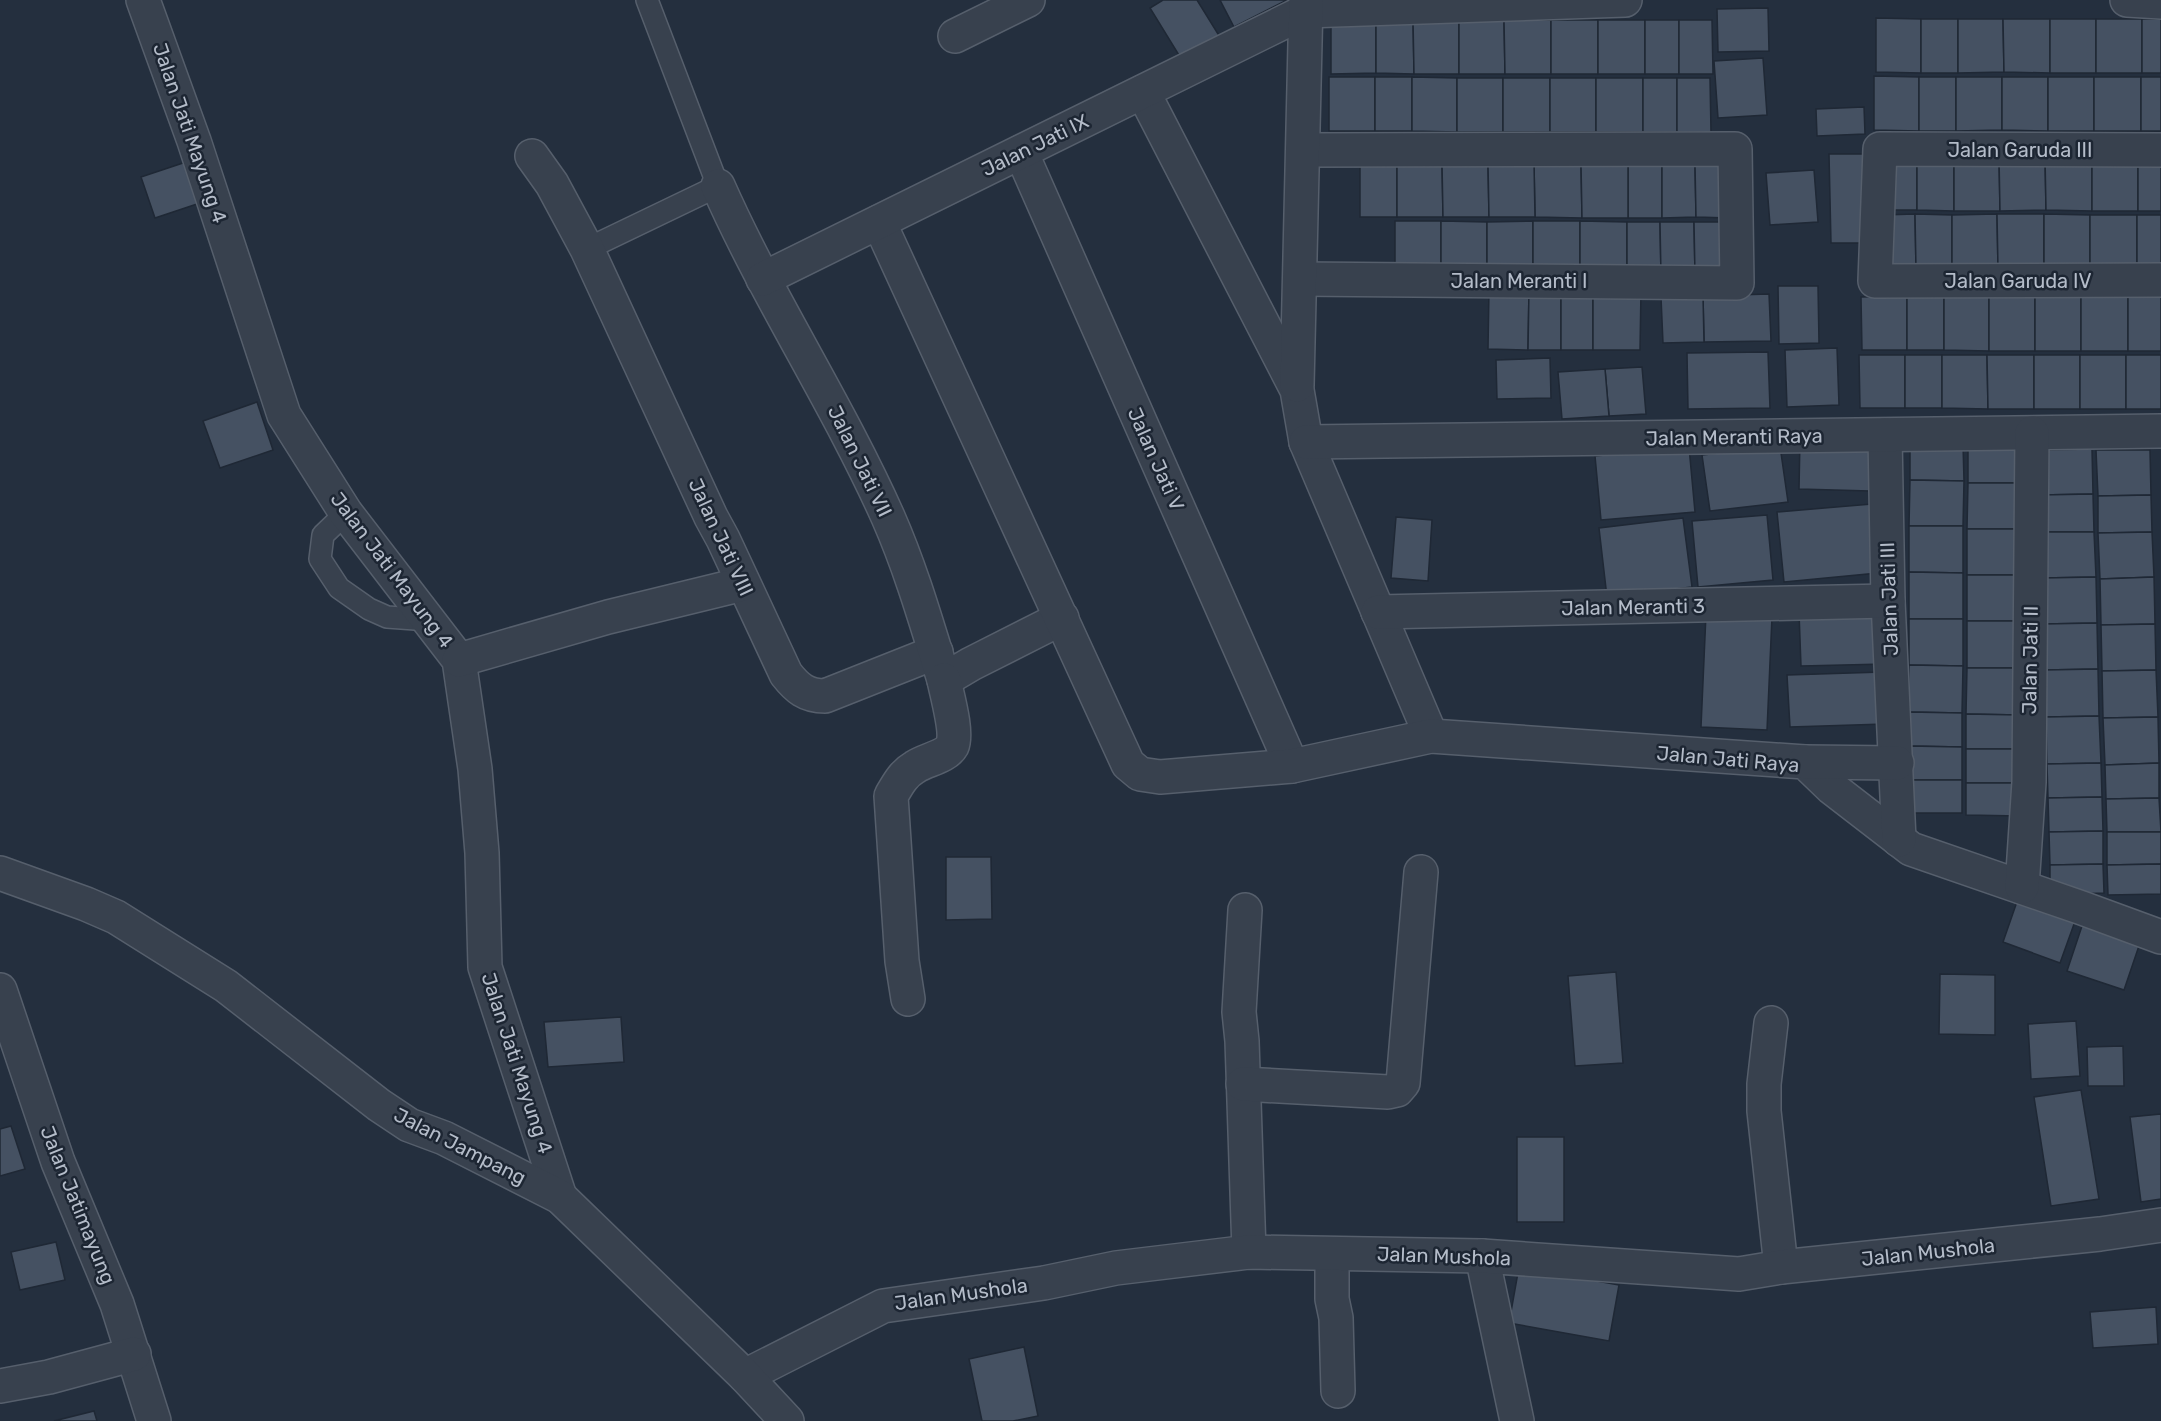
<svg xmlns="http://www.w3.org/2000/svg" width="2161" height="1421" font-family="Rubik,sans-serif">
	<rect width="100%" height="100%" fill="#242f3e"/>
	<!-- building -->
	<g fill="#455162" stroke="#1f2835" stroke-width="1.5">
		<path d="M1163 0H1197L1223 42 1185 65 1150 8Z"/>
		<path d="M1220 0H1287L1234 27Z"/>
		<path d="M1768 8 1769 51 1718 52 1717 9Z"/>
		<path d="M1876 18 1921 19V73L1876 72Z"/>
		<path d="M1331 19H1376V73L1331 74Z"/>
		<path d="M1376 19H1413L1414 74 1376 73Z"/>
		<path d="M1413 19 1459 20V74H1414Z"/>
		<rect x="1921" y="19" width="37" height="54"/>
		<path d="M1958 19H2003L2004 72 1958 73Z"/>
		<path d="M2003 19H2050V73L2004 72Z"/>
		<rect x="2050" y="19" width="46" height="54"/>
		<rect x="2096" y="19" width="46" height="54"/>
		<rect x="2142" y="19" width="19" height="54"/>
		<path d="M1459 20H1504L1505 74H1459Z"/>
		<path d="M1504 20H1551V74H1505Z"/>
		<rect x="1551" y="20" width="47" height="54"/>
		<rect x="1598" y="20" width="47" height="54"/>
		<rect x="1645" y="20" width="34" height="54"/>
		<path d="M1679 20H1712L1713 74H1679Z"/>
		<path d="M1763 58 1767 115 1718 118 1714 61Z"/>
		<path d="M1874 76 1919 77V131L1874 130Z"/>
		<rect x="1329" y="77" width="46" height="54"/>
		<rect x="1375" y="77" width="37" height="54"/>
		<path d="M1412 77 1457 78V132L1412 131Z"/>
		<rect x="1919" y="77" width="37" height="54"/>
		<path d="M1956 77H2002V130L1956 131Z"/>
		<path d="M2002 77H2048V131L2002 130Z"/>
		<rect x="2048" y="77" width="46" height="54"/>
		<rect x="2094" y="77" width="47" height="54"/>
		<rect x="2141" y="77" width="20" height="54"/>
		<rect x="1457" y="78" width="46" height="54"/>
		<rect x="1503" y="78" width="47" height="54"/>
		<rect x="1550" y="78" width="46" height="54"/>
		<rect x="1596" y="78" width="47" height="54"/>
		<rect x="1643" y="78" width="34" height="54"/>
		<path d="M1677 78H1710L1711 132H1677Z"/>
		<path d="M1864 107 1865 134 1817 136 1816 109Z"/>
		<path d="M1829 154H1865L1867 243H1831Z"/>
		<path d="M1886 156 1917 157V210H1886Z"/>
		<path d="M1954 156V211L1917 210V157Z"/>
		<path d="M1954 156 1999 157 2000 211H1954Z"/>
		<path d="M2045 156 2046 210 2000 211 1999 157Z"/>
		<path d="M2045 156 2092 157V211L2046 210Z"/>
		<rect x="2092" y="157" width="46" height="54"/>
		<rect x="2138" y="157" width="23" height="54"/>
		<path d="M195 159 209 200 155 218 141 177Z"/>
		<rect x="1360" y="163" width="37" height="54"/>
		<path d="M1397 163H1442L1443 217H1397Z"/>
		<path d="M1442 163 1488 164 1489 217H1443Z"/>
		<path d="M1534 163 1581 164 1582 218 1535 217Z"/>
		<path d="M1534 163 1535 217H1489L1488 164Z"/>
		<path d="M1662 163V218H1628V164Z"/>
		<path d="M1662 163 1695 164 1696 217 1662 218Z"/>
		<path d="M1581 164H1628V218H1582Z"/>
		<path d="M1695 164H1728L1729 218 1696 217Z"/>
		<path d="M1814 170 1818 222 1770 225 1766 173Z"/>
		<path d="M1915 214 1916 269H1883V215Z"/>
		<path d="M1915 214 1952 215V268L1916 269Z"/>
		<path d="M1997 214 1998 269 1952 268V215Z"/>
		<path d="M1997 214H2044V268L1998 269Z"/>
		<path d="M2044 214 2090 215V269L2044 268Z"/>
		<rect x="2090" y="215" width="47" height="54"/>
		<rect x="2137" y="215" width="24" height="54"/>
		<rect x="1395" y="221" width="46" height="54"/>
		<path d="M1441 221 1487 222V275H1441Z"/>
		<path d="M1533 221V275H1487V222Z"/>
		<path d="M1533 221H1580V276L1533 275Z"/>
		<path d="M1580 221 1627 222V276H1580Z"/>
		<path d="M1627 222H1660L1661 276H1627Z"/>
		<path d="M1660 222H1694L1695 275 1661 276Z"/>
		<path d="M1694 222H1727V276L1695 275Z"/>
		<path d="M1778 286H1818L1819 343 1779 344Z"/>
		<path d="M1489 289H1529L1528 350 1488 349Z"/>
		<path d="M1529 289 1561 290V350H1528Z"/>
		<rect x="1561" y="290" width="32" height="60"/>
		<path d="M1593 290H1641L1640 350H1593Z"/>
		<path d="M1769 294 1771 341 1704 342 1703 296Z"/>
		<path d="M1703 296 1704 342 1663 343 1661 297Z"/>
		<path d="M1907 296V350H1862L1861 297Z"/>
		<rect x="1907" y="296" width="37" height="54"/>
		<path d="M1944 296 1989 297V351L1944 350Z"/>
		<rect x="1989" y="297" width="46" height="54"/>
		<rect x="2035" y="297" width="46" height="54"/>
		<rect x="2081" y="297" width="47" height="54"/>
		<rect x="2128" y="297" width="33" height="54"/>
		<path d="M1837 348 1839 405 1787 407 1785 350Z"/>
		<path d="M1768 352 1770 408 1688 409 1687 353Z"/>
		<path d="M1859 355H1905V408H1860Z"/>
		<rect x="1905" y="355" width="37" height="53"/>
		<path d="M1942 355H1987L1988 409 1942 408Z"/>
		<path d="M1987 355H2034V409H1988Z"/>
		<rect x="2034" y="355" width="46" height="54"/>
		<rect x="2080" y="355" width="46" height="54"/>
		<rect x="2126" y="355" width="35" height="54"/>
		<path d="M1550 358 1551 398 1497 399 1496 360Z"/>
		<path d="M1642 367 1646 414 1609 416 1605 369Z"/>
		<path d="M1605 369 1609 416 1562 419 1558 372Z"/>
		<path d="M257 402 273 450 220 468 203 421Z"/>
		<path d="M1800 439 1871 440 1870 491 1799 489Z"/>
		<path d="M1910 443 1963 444 1964 481 1910 480Z"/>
		<path d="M1780 446 1788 502 1710 511 1702 455Z"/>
		<rect x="1968" y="446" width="53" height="37"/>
		<path d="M1689 447 1695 512 1601 520 1595 456Z"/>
		<path d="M2092 449 2093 494 2039 495V450Z"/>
		<path d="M2096 450H2150L2151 495 2098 496Z"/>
		<path d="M1910 480 1964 481 1963 526H1909Z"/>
		<path d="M1968 483H2021V529H1967Z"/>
		<path d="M2093 494 2094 532H2041L2039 495Z"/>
		<path d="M2151 495 2152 532 2098 533V496Z"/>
		<path d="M1872 504 1878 573 1784 582 1777 512Z"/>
		<path d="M1767 515 1773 580 1698 587 1692 521Z"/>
		<path d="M1396 517 1432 520 1428 581 1391 578Z"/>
		<path d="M1683 518 1692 587 1607 597 1599 528Z"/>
		<path d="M1909 526H1963V573L1909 572Z"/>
		<rect x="1967" y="529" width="54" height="46"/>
		<path d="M2041 532H2094L2096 577 2042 578Z"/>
		<path d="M2152 532 2154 577 2100 579 2098 533Z"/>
		<path d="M1909 572 1963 573V619H1909Z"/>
		<rect x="1967" y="575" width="54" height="46"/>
		<path d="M2096 577 2097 623 2043 624 2042 578Z"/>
		<path d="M2154 577 2155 624 2101 625 2100 579Z"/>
		<path d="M1884 611 1885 664 1801 666 1799 612Z"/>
		<path d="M1706 614 1772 617 1767 730 1701 727Z"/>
		<path d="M1909 619H1963V666L1909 665Z"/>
		<rect x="1967" y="621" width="54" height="47"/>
		<path d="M2097 623 2098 669 2044 670 2043 624Z"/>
		<path d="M2155 624 2156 670 2102 671 2101 625Z"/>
		<path d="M1909 665 1963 666 1962 713 1908 712Z"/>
		<path d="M1967 668H2021L2020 715 1966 714Z"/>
		<path d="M2098 669 2099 716 2046 717 2044 670Z"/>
		<path d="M2156 670 2158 717 2103 718 2102 671Z"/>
		<path d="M1883 672 1885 724 1790 727 1787 675Z"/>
		<path d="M1908 712 1962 713V747L1908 746Z"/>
		<path d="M1966 714 2020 715V749H1966Z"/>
		<path d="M2099 716 2101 763 2047 764 2046 717Z"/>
		<path d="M2158 717 2159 763 2105 765 2103 718Z"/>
		<path d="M1908 746 1962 747V780H1908Z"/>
		<rect x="1966" y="749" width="54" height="34"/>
		<path d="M2101 763 2102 797 2048 798 2047 764Z"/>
		<path d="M2159 763V798L2106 799 2105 765Z"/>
		<rect x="1908" y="780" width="54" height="33"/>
		<path d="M1966 783H2020V816L1966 815Z"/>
		<path d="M2102 797 2103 831 2049 832 2048 798Z"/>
		<path d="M2159 798 2161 832H2107L2106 799Z"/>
		<path d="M2103 831V864L2050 865 2049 832Z"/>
		<path d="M2107 832H2161V864L2107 865Z"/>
		<path d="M946 857H991L992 919 946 920Z"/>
		<path d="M2103 864 2104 893 2050 895V865Z"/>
		<path d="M2161 864V894L2108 895 2107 865Z"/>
		<path d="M2020 893 2078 913 2060 963 2003 942Z"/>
		<path d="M2086 914 2143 934 2124 990 2067 971Z"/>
		<path d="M1616 972 1623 1063 1575 1066 1568 976Z"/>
		<path d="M1940 974 1995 975V1035L1939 1034Z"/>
		<path d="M621 1017 624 1062 548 1067 544 1022Z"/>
		<path d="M2076 1021 2080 1076 2031 1079 2028 1024Z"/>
		<path d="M2123 1046 2124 1086H2088L2087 1047Z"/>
		<path d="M2081 1090 2099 1199 2051 1206 2034 1097Z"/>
		<path d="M2161 1114V1199L2141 1202 2130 1117Z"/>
		<path d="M11 1126 25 1169 0 1176V1129Z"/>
		<rect x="1517" y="1137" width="47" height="85"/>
		<path d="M56 1242 65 1280 20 1290 11 1252Z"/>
		<path d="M1519 1267 1619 1285 1609 1341 1509 1323Z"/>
		<path d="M2156 1307 2158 1344 2093 1348 2090 1312Z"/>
		<path d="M1024 1347 1038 1416 1013 1421H982L969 1359Z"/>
		<path d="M94 1411 97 1421H54Z"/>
	</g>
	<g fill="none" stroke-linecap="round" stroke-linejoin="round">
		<defs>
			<g id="service">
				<path d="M587 249 718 186 647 0"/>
				<path d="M346 513 323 535 320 559 339 588 369 609 387 617 415 619 426 616"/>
			</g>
			<g id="minor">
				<path d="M143 0 194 141 284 415 346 513 459 660 475 769 482 853 485 967 560 1197"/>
				<path d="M2127 0 2161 2"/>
				<path d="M955 36 1028 0"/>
				<path d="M1143 92 1297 390 1306 442 1431 736"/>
				<path d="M2161 150 1880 149 1875 281 2161 280"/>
				<path d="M1021 152 1292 766"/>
				<path d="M532 156 552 184 587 249 711 517 723 539 786 674C797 688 806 696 825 696L936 652"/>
				<path d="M718 186C768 299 837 403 888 517 911 569 927 625 944 680L971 664 1062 618"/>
				<path d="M879 222 1128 764 1140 774 1160 777 1292 766 1431 736 1805 762 1832 788 1911 849 2082 908 2161 937"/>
				<path d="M763 279 1306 11 1625 0"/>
				<path d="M1300 279 1737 283 1735 149 1303 150"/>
				<path d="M1297 385 1306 0"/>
				<path d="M1885 435 1888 601 1899 840"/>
				<path d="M1306 442 2161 431"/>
				<path d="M1378 612 1888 601"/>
				<path d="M459 660 608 617 743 584"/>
				<path d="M1805 762 1897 763"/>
				<path d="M2022 887 2029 782 2032 433"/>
				<path d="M1245 910 1239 1012 1242 1041 1249 1252"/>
				<path d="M0 990 58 1162 117 1304 154 1421"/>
				<path d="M908 999 902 961 891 796C898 784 903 774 915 767 925 760 946 757 952 746 958 733 947 695 944 680"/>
				<path d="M1771 1023 1764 1084V1111L1781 1267"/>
				<path d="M1243 1084 1388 1092 1397 1090 1403 1083 1421 872"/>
				<path d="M1332 1254V1299L1336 1318 1338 1391"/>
				<path d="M1482 1256 1517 1421"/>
				<path d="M745 1376 883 1306 1044 1283 1116 1268 1249 1252 1482 1256 1739 1274 1781 1267 2100 1234 2161 1225"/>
				<path d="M0 1386 49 1377 134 1354"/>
			</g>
			<path id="tertiary" d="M0 873 86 904 116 917 226 986 379 1105 409 1125 444 1138 560 1197 745 1376 787 1421"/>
		</defs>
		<!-- service casing -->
		<use href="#service" stroke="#565f6c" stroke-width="24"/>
		<!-- minor casing -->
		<use href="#minor" stroke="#565f6c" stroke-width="36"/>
		<!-- tertiary casing -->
		<use href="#tertiary" stroke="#565f6c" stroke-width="36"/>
		<!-- service -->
		<use href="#service" stroke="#38414e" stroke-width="21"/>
		<!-- minor -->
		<use href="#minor" stroke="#38414e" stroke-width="33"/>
		<!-- tertiary -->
		<use href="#tertiary" stroke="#38414e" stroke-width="33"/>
	</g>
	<g text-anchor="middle" stroke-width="5" stroke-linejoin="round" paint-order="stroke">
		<!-- street labels -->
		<g font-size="20" fill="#b4bcc9" stroke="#1d2633">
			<text transform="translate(190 133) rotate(71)" y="7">Jalan Jati Mayung 4</text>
			<text transform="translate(1035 145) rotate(-26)" y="7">Jalan Jati IX</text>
			<text x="2020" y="157">Jalan Garuda III</text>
			<text x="1519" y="288">Jalan Meranti I</text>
			<text x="2018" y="288">Jalan Garuda IV</text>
			<text transform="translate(1734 437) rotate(-1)" y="7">Jalan Meranti Raya</text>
			<text transform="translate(1156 459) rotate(66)" y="7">Jalan Jati V</text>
			<text transform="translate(860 461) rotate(64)" y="7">Jalan Jati VII</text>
			<text transform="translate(721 537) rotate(65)" y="7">Jalan Jati VIII</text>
			<text transform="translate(392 570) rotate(53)" y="7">Jalan Jati Mayung 4</text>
			<text transform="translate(1889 599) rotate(-92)" y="7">Jalan Jati III</text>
			<text transform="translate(1633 607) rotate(-1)" y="7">Jalan Meranti 3</text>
			<text transform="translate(2030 660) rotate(-89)" y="7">Jalan Jati II</text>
			<text transform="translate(1728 759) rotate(5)" y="7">Jalan Jati Raya</text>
			<text transform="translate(517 1063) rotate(72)" y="7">Jalan Jati Mayung 4</text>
			<text transform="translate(460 1146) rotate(27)" y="7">Jalan Jampang</text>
			<text transform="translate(78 1205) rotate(68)" y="7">Jalan Jatimayung</text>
			<text transform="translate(1928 1252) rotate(-6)" y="7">Jalan Mushola</text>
			<text transform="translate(1444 1256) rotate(2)" y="7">Jalan Mushola</text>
			<text transform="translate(961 1294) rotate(-8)" y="7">Jalan Mushola</text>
		</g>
	</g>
</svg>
